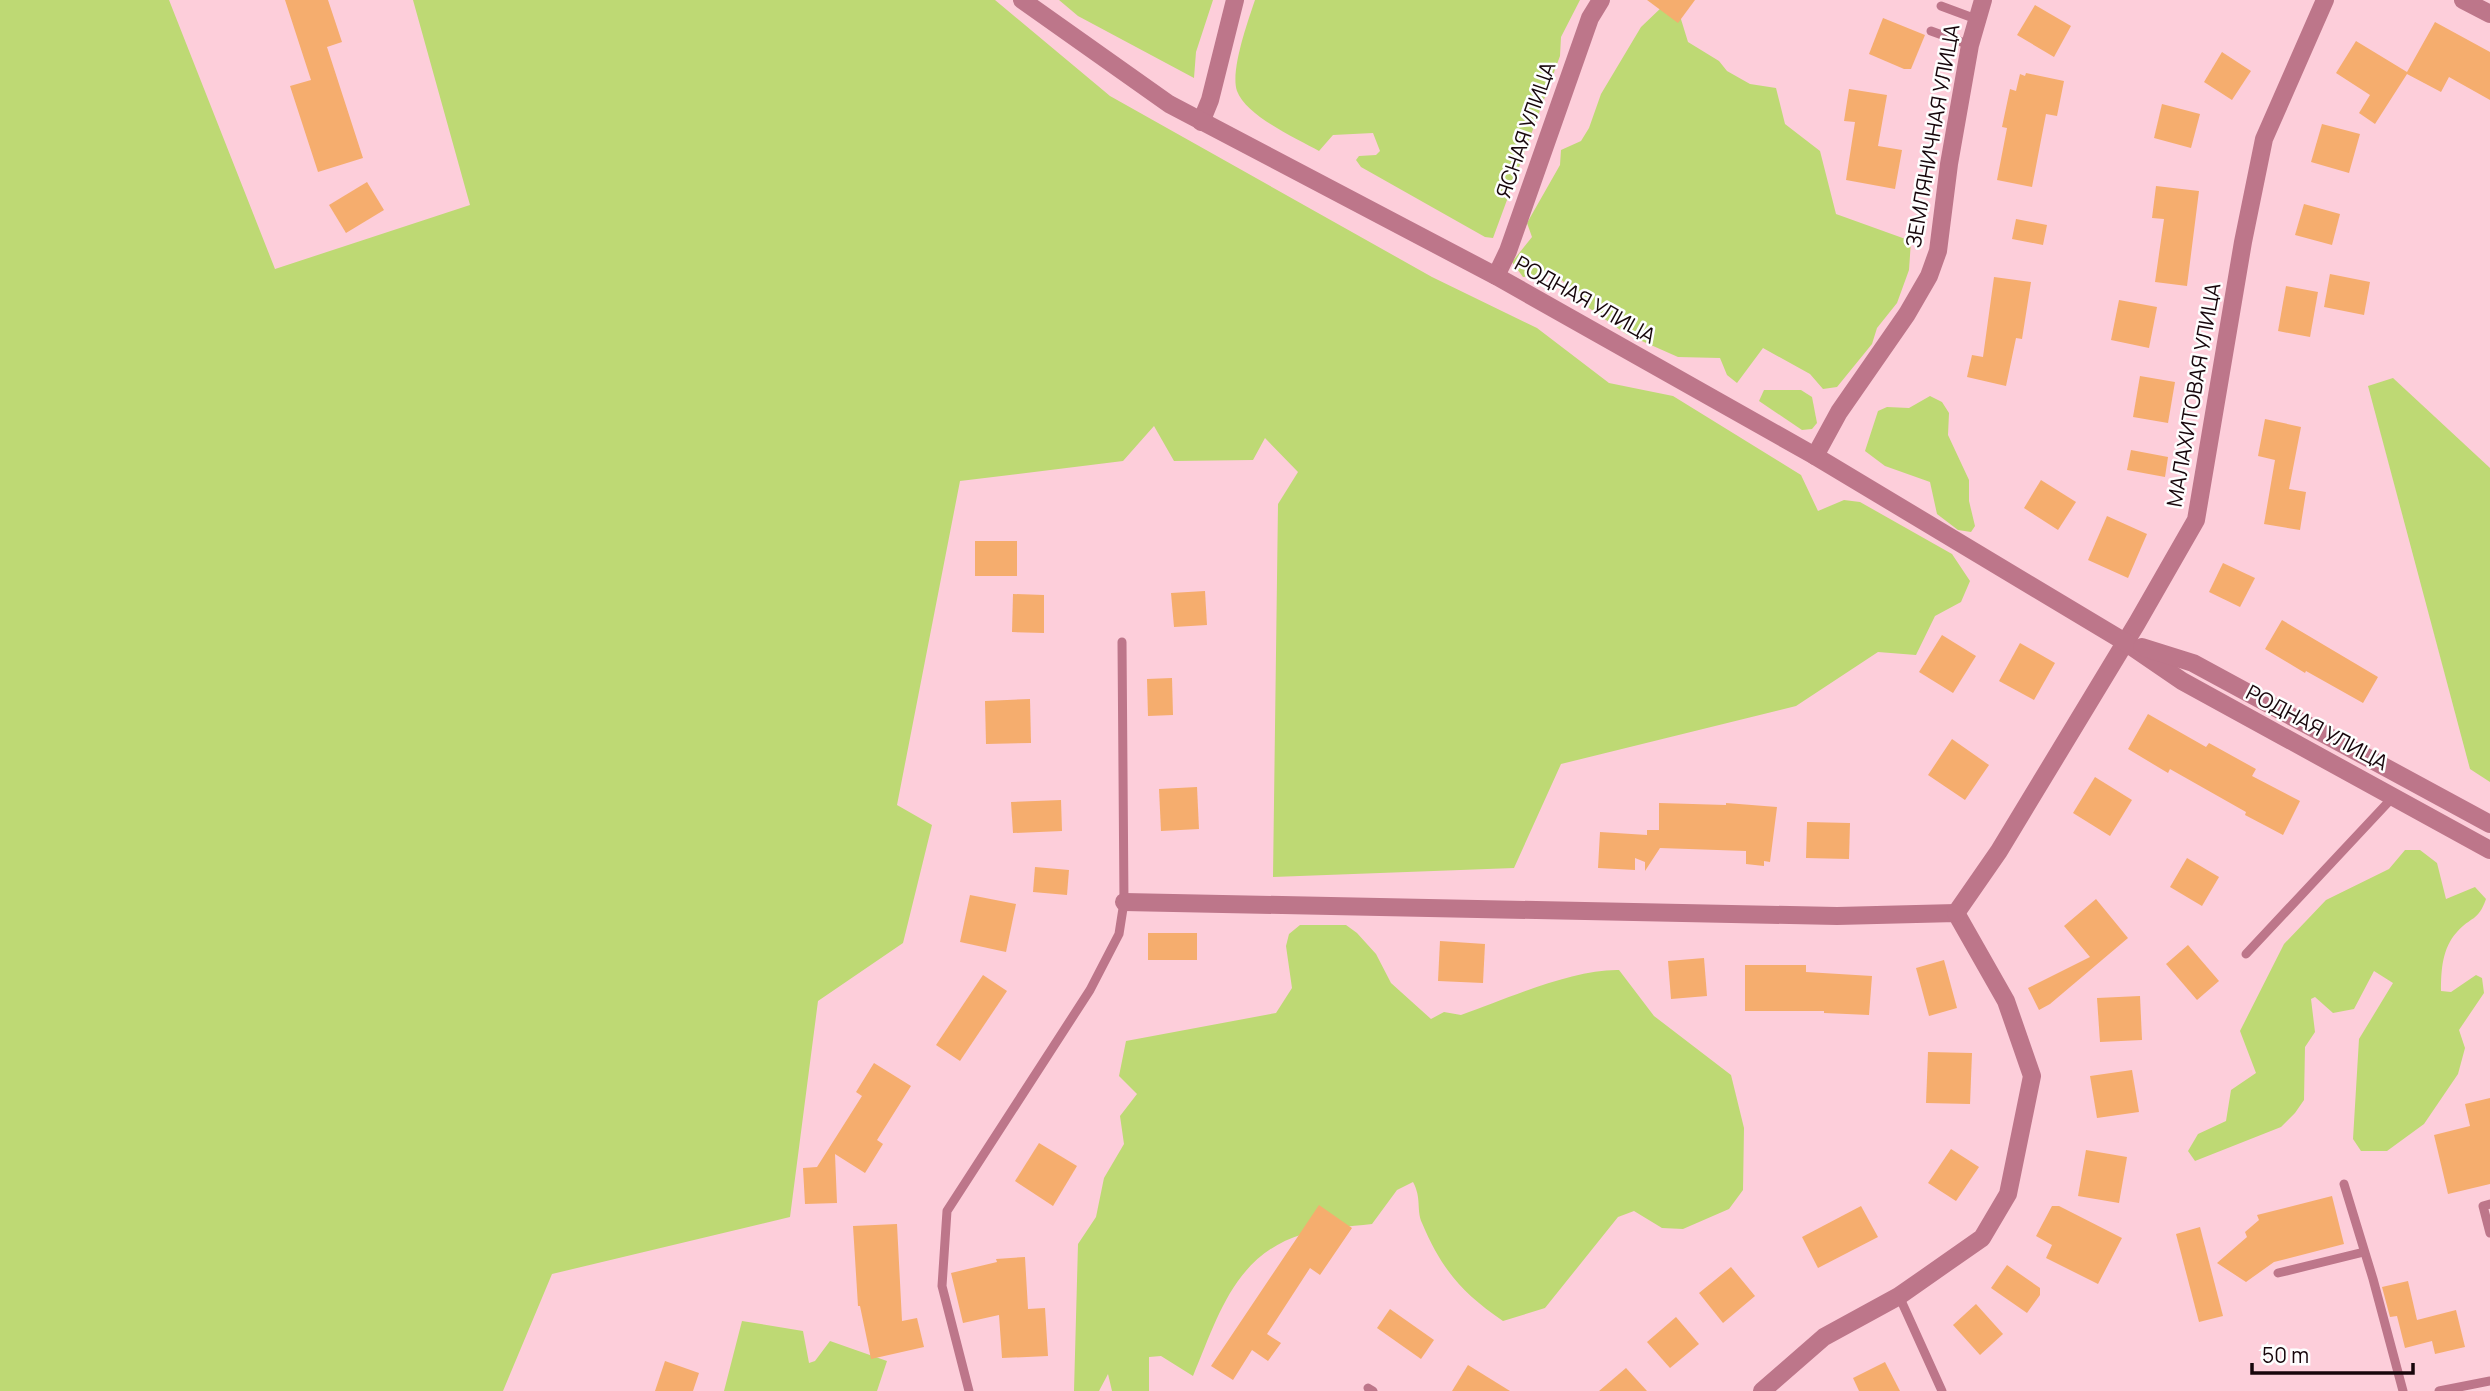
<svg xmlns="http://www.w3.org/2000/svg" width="2490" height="1391" font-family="Manrope,sans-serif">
	<rect width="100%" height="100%" fill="#fdceda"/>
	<!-- green -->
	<g fill="#bed974">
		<path d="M0 0H169L275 269 470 205 413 0H995L1110 96 1432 277 1537 328 1609 383 1673 396 1801 475 1818 511 1844 500 1860 502 1952 554 1970 581 1961 602 1935 616 1916 655 1878 652 1796 706 1561 764 1514 868 1273 877 1278 504 1298 472 1265 438 1253 460 1174 461 1154 426 1123 461 960 481 897 805 932 825 903 943 818 1001 790 1217 552 1274 503 1391H0Z"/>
		<path d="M1059 0H1213L1196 52 1194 78 1078 16Z"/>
		<path d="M1255 0H1580L1561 37 1560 56 1493 238 1485 237 1361 167 1356 160 1359 156 1376 155 1380 151 1373 133 1333 135 1319 151C1296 138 1246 116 1237 91 1230 71 1248 21 1255 0Z"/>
		<path d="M1663 6 1680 16 1688 42 1719 61 1727 71 1750 84 1776 88 1785 124 1820 151 1836 214 1911 241 1909 270 1897 303 1877 328 1872 344 1837 387 1823 389 1810 374 1763 348 1737 383 1727 375 1720 358 1678 357 1626 334 1589 308 1555 273 1523 277 1512 262 1532 237 1527 223 1560 165 1561 150 1581 141 1589 128 1601 94 1641 27Z"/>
		<path d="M2393 378 2490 468V782L2470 769 2368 386Z"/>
		<path d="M1764 390H1801L1812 397 1817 423 1812 429 1802 430 1759 401Z"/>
		<path d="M1930 396 1942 402 1949 413 1948 435 1969 480V501L1975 526 1971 532 1958 530 1937 514 1930 482 1885 466 1865 451 1878 411 1887 407 1909 408Z"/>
		<path d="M2405 850H2420L2437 863 2446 899 2475 887 2486 899C2478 922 2471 916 2457 932 2442 948 2441 971 2441 991L2451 992 2476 975 2482 978 2484 993 2459 1030 2465 1048 2458 1074 2424 1124 2387 1151H2361L2353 1139 2359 1039 2393 983 2374 971 2354 1009 2333 1013 2315 997 2311 999 2315 1032 2305 1047 2304 1100 2295 1113 2281 1127 2195 1161 2188 1151 2198 1134 2226 1121 2231 1090 2256 1073 2240 1031 2284 944 2326 900 2389 869Z"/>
		<path d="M1300 925H1346L1357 933 1376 954 1391 983 1431 1019 1444 1012 1461 1015C1507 999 1572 969 1619 970L1654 1016 1731 1075 1744 1128 1743 1190 1729 1209 1683 1229 1662 1228 1634 1211 1618 1217 1545 1308 1503 1321C1462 1293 1442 1270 1422 1223 1416 1209 1422 1199 1413 1182L1397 1190 1372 1224C1349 1227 1324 1227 1303 1234 1234 1255 1218 1317 1193 1376L1161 1356 1149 1357V1391H1112L1108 1374 1099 1391H1074L1078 1244 1096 1217 1104 1178 1124 1144 1120 1116 1137 1094 1119 1076 1126 1041 1276 1013 1292 988 1286 946 1289 934Z"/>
		<path d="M742 1321 803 1331 809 1363 815 1361 830 1341 887 1361 877 1391H724Z"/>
	</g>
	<!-- building -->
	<g fill="#f5ad6e">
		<path d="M285 0H328L342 42 327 47 363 158 318 172 290 86 311 80Z"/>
		<path d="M1647 0H1695L1678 23Z"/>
		<path d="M2035 5 2071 26 2054 57 2017 35Z"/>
		<path d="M1883 18 1925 35 1911 69H1904L1869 54Z"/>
		<path d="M2435 22 2490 52V100L2449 77 2441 92 2407 74 2375 124 2359 113 2370 95 2336 73 2356 41 2407 72Z"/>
		<path d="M2222 52 2251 71 2232 100 2204 82Z"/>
		<path d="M2026 73 2064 81 2057 116 2046 114 2032 187 1997 180 2007 128 2002 127 2010 89 2016 91 2020 74 2025 76Z"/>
		<path d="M1849 89 1887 95 1878 146 1902 150 1895 189 1846 180 1855 122 1844 121Z"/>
		<path d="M2162 104 2200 114 2191 148 2154 138Z"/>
		<path d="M2322 124 2360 134 2349 173 2311 162Z"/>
		<path d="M367 182 384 210 346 233 329 205Z"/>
		<path d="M2156 186 2199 191 2187 286 2155 282 2164 219 2152 218Z"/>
		<path d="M2304 204 2340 214 2332 245 2295 235Z"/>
		<path d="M2016 219 2047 225 2043 245 2012 239Z"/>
		<path d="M2330 274 2370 282 2364 315 2324 307Z"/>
		<path d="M1994 277 2031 282 2022 339 2016 338 2006 386 1967 377 1972 355 1983 357Z"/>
		<path d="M2286 286 2318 292 2310 337 2278 331Z"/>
		<path d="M2119 300 2157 307 2149 348 2111 340Z"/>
		<path d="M2140 376 2175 382 2168 423 2133 417Z"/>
		<path d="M2265 419 2301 427 2289 489 2306 492 2300 530 2264 524 2275 460 2258 456Z"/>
		<path d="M2131 450 2168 457 2165 477 2127 470Z"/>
		<path d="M2041 480 2076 502 2058 530 2024 508Z"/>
		<path d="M2107 516 2147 534 2128 578 2088 560Z"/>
		<rect x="975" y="541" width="42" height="35"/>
		<path d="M2223 563 2255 578 2240 607 2209 592Z"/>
		<path d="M1205 591 1207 625 1174 627 1171 593Z"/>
		<path d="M1013 594 1044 595V633L1012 632Z"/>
		<path d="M2282 620 2378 677 2363 703 2306 671 2305 673 2265 649Z"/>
		<path d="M1942 635 1976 656 1953 693 1919 672Z"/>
		<path d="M2020 643 2055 663 2034 700 1999 681Z"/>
		<path d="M1172 678 1173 715 1148 716 1147 679Z"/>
		<path d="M1030 699 1031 743 986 744 985 701Z"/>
		<path d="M2148 714 2206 747 2209 743 2256 769 2252 776 2300 801 2283 835 2245 815 2246 812 2170 769 2168 773 2128 749Z"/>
		<path d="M1952 739 1989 765 1965 800 1928 775Z"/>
		<path d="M2095 777 2132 800 2110 836 2073 813Z"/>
		<path d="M1197 787 1199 829 1161 831 1159 789Z"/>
		<path d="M1061 800 1062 831 1013 833 1011 802Z"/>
		<path d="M1659 803 1726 805V803L1777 807 1770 862 1764 861V866L1746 864V851L1660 848 1645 871V862L1635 858V870L1598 868 1600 832 1647 835V830H1659Z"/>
		<path d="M1807 822 1850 823 1849 859 1806 858Z"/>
		<path d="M2187 858 2219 877 2202 906 2170 887Z"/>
		<path d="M1035 867 1069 870 1067 895 1033 892Z"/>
		<path d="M970 895 1016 904 1006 952 960 942Z"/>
		<path d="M2096 899 2128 938 2050 1004 2039 1010 2028 988 2090 957 2064 926Z"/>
		<rect x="1148" y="933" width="49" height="27"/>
		<path d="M1440 941 1485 944 1483 983 1438 981Z"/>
		<path d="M2188 945 2219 981 2197 1000 2166 964Z"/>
		<path d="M1704 958 1707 996 1671 999 1668 961Z"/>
		<path d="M1944 960 1957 1008 1929 1016 1916 968Z"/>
		<path d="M1745 965H1806V972L1872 976 1869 1015 1824 1013V1011H1745Z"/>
		<path d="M983 975 1007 991 960 1061 936 1045Z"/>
		<path d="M2140 996 2142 1040 2100 1042 2097 998Z"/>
		<path d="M1928 1052 1972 1053 1970 1104 1926 1103Z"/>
		<path d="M874 1063 911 1086 877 1140 883 1144 865 1173 835 1154 837 1203 805 1204 803 1168 817 1167 862 1096 856 1092Z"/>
		<path d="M2132 1070 2139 1112 2097 1118 2090 1076Z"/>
		<path d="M2490 1098V1184L2448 1194 2434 1135 2470 1126 2465 1104Z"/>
		<path d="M1039 1143 1077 1166 1053 1206 1015 1181Z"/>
		<path d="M1951 1149 1979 1167 1956 1201 1928 1183Z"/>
		<path d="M2086 1150 2127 1157 2119 1203 2078 1196Z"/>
		<path d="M2332 1196 2344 1244 2274 1262 2246 1282 2217 1263 2247 1237 2245 1232 2259 1220 2257 1215Z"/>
		<path d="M1319 1205 1352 1228 1320 1275 1310 1268 1267 1334 1281 1343 1268 1361 1252 1350 1233 1380 1211 1366Z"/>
		<path d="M1861 1206 1878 1237 1818 1268 1802 1237Z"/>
		<path d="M2052 1206H2059L2122 1238 2098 1284 2046 1258 2052 1245 2036 1236Z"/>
		<path d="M897 1224 902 1321 917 1318 924 1347 871 1359 860 1306H858L853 1226Z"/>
		<path d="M2200 1227 2223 1316 2199 1322 2176 1234Z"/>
		<path d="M1025 1257 1028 1309 1045 1308 1048 1356 1002 1358 999 1315 963 1323 951 1273 997 1262 996 1259Z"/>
		<path d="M2007 1265 2040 1288V1295L2027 1313 1991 1288Z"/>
		<path d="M1731 1267 1755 1296 1723 1323 1699 1293Z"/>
		<path d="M2408 1281 2417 1320 2456 1310 2465 1347 2435 1354 2432 1341 2405 1348 2397 1316 2390 1317 2382 1287Z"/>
		<path d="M1976 1304 2003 1334 1980 1355 1953 1325Z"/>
		<path d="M1390 1309 1434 1340 1421 1359 1377 1328Z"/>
		<path d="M1676 1317 1699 1344 1670 1368 1647 1342Z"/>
		<path d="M665 1361 699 1373 693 1391H655Z"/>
		<path d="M1885 1362 1900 1391H1859L1853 1378Z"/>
		<path d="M1468 1365 1510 1391H1452Z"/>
		<path d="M1626 1368 1647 1391H1599Z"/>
	</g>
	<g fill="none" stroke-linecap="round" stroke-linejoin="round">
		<!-- service -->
		<g stroke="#bd768a" stroke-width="9">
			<path d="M1941 6 1976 19"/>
			<path d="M1931 31 1970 45"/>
			<path d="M2246 954 2394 796"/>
			<path d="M2344 1184 2373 1279 2403 1391"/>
			<path d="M2490 1204 2483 1206 2490 1233"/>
			<path d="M2278 1273 2364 1252"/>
			<path d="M1899 1296 1942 1391"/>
			<path d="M1368 1388 1373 1391"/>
			<path d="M969 1391 942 1286 947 1211 1090 990 1119 934 1124 902 1122 642"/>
			<path d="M2439 1391 2490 1381"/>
		</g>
		<!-- minor -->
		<g stroke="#bd768a" stroke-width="18">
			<path d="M2463 0 2490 14"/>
			<path d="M1201 122 1210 100 1235 0"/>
			<path d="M1496 276 1508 251 1590 18 1601 0"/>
			<path d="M1815 456 1839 412 1907 314 1929 276 1938 251 1949 164 1970 45 1983 0"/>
			<path d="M1124 902 1837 916 1956 913 2006 1001 2032 1076 2008 1194 1982 1238 1899 1296 1824 1337 1762 1391"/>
			<path d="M1956 913 1999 851 2137 623 2196 520 2243 242 2264 139 2325 0"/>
		</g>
		<!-- tertiary -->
		<g stroke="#bd768a" stroke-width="18">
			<path d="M1022 0 1169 104 1496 276 1815 456 2125 642 2182 681 2490 850"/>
			<path d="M2142 647 2193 663 2490 824"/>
		</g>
	</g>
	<g text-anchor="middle" stroke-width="5" stroke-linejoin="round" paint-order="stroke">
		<!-- street labels -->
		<g font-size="21" fill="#17060b" stroke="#fefefe">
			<text transform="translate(1526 130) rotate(-71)" y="7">ЯСНАЯ УЛИЦА</text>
			<text transform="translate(1933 136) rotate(-80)" y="7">ЗЕМЛЯНИЧНАЯ УЛИЦА</text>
			<text transform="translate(1585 300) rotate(29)" y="7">РОДНАЯ УЛИЦА</text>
			<text transform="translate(2194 395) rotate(-80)" y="7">МАЛАХИТОВАЯ УЛИЦА</text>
			<text transform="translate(2317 728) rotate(28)" y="7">РОДНАЯ УЛИЦА</text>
		</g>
	</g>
	<!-- scale -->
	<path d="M2252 1363v10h161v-10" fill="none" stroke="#17060b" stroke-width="3.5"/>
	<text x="2262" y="1363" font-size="21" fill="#17060b" stroke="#fefefe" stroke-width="5" paint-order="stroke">50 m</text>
</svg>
